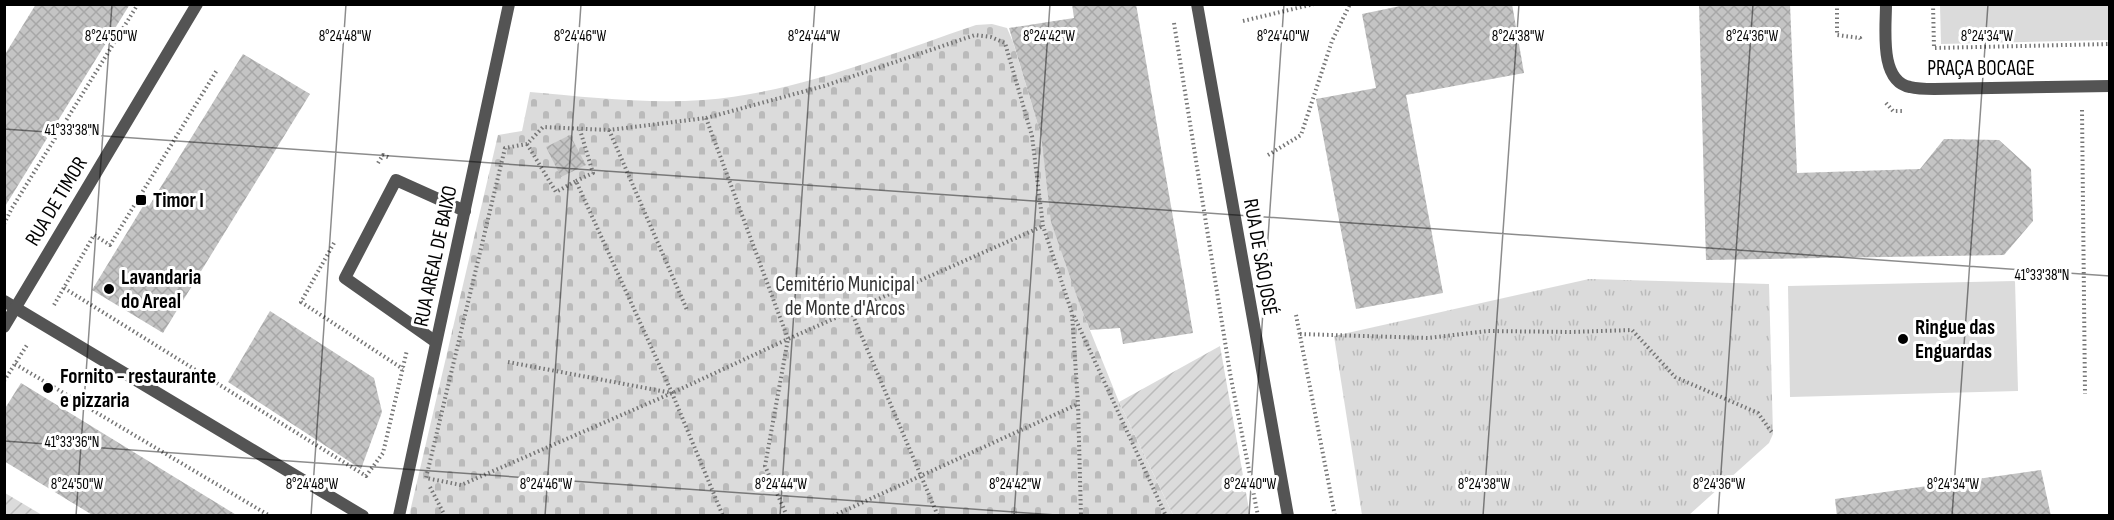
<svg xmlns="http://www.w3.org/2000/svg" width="2114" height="520" font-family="'Sofia Sans Condensed',sans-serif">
	<defs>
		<pattern id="grass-tufts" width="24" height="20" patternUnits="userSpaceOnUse" patternTransform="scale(1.5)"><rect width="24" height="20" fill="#dbdbdb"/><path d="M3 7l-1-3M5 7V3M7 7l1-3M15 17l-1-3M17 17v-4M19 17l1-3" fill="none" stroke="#bababa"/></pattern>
		<pattern id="cemetery-stones" width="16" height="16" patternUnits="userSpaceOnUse" patternTransform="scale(1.5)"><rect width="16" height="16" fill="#dbdbdb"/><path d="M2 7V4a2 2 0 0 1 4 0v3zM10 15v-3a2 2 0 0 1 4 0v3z" fill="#bababa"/></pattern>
		<pattern id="garden-furrows" width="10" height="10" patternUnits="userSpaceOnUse" patternTransform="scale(1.5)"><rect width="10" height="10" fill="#dbdbdb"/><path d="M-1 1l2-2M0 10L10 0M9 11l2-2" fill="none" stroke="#bababa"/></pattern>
		<pattern id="building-cross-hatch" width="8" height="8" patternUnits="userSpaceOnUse" patternTransform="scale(1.5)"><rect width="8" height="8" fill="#c4c4c4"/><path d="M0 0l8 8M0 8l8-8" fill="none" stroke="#a7a7a7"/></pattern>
	</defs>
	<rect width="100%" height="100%" fill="#fff"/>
	<!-- grass -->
	<path fill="url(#grass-tufts)" d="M1589 279 1769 284 1773 434 1769 443 1689 515H1362L1334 336Z"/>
	<!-- cemetery -->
	<path fill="url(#cemetery-stones)" d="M992 24 1007 28 1013 42 1041 135 1048 191 1081 308 1119 402 1173 515 409 516 498 135 522 131 530 92C587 97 645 104 703 100 797 93 887 55 976 25Z"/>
	<!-- park -->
	<g fill="#dbdbdb">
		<path d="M1940 5H2109V40L1941 44Z"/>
		<path d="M2015 281 2018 391 1790 397 1788 286Z"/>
	</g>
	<!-- garden -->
	<g fill="url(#garden-furrows)">
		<path d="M1220 346 1250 515H1173L1119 402Z"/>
		<path d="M4 493H5L42 515H5Z"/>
	</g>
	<!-- building -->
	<g fill="url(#building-cross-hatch)">
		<path d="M36 4H130L4 208V56Z"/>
		<path d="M1072 4H1136L1193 333 1123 344 1120 328 1090 330 1081 308 1051 222 1041 135 1009 28 1074 18Z"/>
		<path d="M1410 4H1512L1524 73 1406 95 1443 293 1356 309 1316 99 1376 88 1362 14Z"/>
		<path d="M1699 4H1790L1797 173 1920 169 1944 139 1999 140 2031 169 2033 221 2004 255 1706 260Z"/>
		<path d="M243 54 310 94 163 333 92 290 145 203 149 206Z"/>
		<path d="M570 135 586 165 561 177 546 147Z"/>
		<path d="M270 311 374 378 382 412 361 469 228 382Z"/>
		<path d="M21 383 238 516H94L4 461V410Z"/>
		<path d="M2041 470 2051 516H1837L1835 499Z"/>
	</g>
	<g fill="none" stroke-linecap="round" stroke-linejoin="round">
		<!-- path -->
		<g stroke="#767676" stroke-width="4" stroke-dasharray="1.5 3" stroke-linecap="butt">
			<path d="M1837 4V35L1860 38 1861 40"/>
			<path d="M1933 4 1934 48 2110 44"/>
			<path d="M1243 21 1314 4"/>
			<path d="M1174 23 1230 373 1258 516"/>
			<path d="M1886 103 1893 111H1902"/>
			<path d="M2082 110 2085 394"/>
			<path d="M706 118 788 339 672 393 461 485 426 478 505 148 527 144 543 127 609 130Z"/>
			<path d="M706 118 824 86 975 35 991 37 1005 43 1032 136 1043 226 1072 313 1078 404 1081 516"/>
			<path d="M609 130 687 310"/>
			<path d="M527 144 556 192 576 181 672 393"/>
			<path d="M1268 155 1301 135 1332 41 1350 4"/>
			<path d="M378 163 383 155 390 158"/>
			<path d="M576 181 593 173 580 130"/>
			<path d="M4 224 12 208 138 4"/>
			<path d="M334 243 301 302 403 369"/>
			<path d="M64 288 366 476 383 453 407 350"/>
			<path d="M54 305 94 235 110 245 217 70"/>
			<path d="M851 311 938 516"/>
			<path d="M1296 315 1335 516"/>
			<path d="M1074 316 1166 516"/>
			<path d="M1300 334 1428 338 1488 331 1571 332 1632 330 1675 377 1758 413 1773 434"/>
			<path d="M508 362 672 393 723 516"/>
			<path d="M15 364 270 516"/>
			<path d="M4 381 27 345"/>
			<path d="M430 487 445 516"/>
			<path d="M787 516 765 466 788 339 1043 226"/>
			<path d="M833 516 1078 404"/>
		</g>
		<!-- lane -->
		<path stroke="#545454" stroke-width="12" d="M436 342 345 278 396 180 465 211"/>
		<!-- street -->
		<g stroke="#545454" stroke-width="12">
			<path d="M1197 4 1288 516"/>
			<path d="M1886 4C1886 29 1879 81 1910 87 1918 89 1926 89 1934 89L2110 86"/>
			<path d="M4 301 363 516"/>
			<path d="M4 327 197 4"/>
			<path d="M399 516 509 4"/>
		</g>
	</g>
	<!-- ticks -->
	<path fill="none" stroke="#000" stroke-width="1.5" stroke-opacity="0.45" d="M4 129 2110 276M4 441 1071 516M76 516 112 4M311 516 346 4M545 516 581 4M780 516 815 4M1014 516 1050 4M1249 516 1284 4M1483 516 1519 4M1718 516 1753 4M1952 516 1988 4"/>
	<!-- markers -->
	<g fill="#000" stroke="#fff" stroke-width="2">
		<rect x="135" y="194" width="12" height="12" rx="3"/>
		<circle cx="109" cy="289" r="6"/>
		<circle cx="1903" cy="339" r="6"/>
		<circle cx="48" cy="388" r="6"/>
	</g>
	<g text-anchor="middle" stroke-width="6" stroke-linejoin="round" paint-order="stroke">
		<!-- street labels -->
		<g font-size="21" fill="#000" stroke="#fff">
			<text x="1981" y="75">PRAÇA BOCAGE</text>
			<text transform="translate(56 201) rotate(-59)" y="7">RUA DE TIMOR</text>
			<text transform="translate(435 256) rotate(-78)" y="7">RUA AREAL DE BAIXO</text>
			<text transform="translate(1261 257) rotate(80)" y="7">RUA DE SÃO JOSÉ</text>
		</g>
		<!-- poi labels -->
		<g font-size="21" font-weight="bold" fill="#000" stroke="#fff" text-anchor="start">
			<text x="153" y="207">Timor I</text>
			<text x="121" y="284">Lavandaria<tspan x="121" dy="24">do Areal</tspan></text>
			<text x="1915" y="334">Ringue das<tspan x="1915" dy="24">Enguardas</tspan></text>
			<text x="60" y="383">Fornito - restaurante<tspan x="60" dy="24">e pizzaria</tspan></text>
		</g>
		<!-- park labels -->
		<g font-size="21" fill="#323232" stroke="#fff">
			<text x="845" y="291">Cemitério Municipal<tspan x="845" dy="24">de Monte d'Arcos</tspan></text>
		</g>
	</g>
	<g font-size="15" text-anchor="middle" fill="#000" stroke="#fff" stroke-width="6" stroke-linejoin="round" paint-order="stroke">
		<text x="111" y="41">8°24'50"W</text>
		<text x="345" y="41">8°24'48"W</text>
		<text x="580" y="41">8°24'46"W</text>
		<text x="814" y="41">8°24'44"W</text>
		<text x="1049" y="41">8°24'42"W</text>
		<text x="1283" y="41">8°24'40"W</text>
		<text x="1518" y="41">8°24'38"W</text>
		<text x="1752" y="41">8°24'36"W</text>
		<text x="1987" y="41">8°24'34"W</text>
		<text x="72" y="135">41°33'38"N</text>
		<text x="2042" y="280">41°33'38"N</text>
		<text x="72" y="447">41°33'36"N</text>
		<text x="77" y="489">8°24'50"W</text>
		<text x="312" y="489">8°24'48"W</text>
		<text x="546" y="489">8°24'46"W</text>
		<text x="781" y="489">8°24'44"W</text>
		<text x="1015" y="489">8°24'42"W</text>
		<text x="1250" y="489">8°24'40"W</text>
		<text x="1484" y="489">8°24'38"W</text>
		<text x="1719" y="489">8°24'36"W</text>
		<text x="1953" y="489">8°24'34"W</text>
	</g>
	<!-- border -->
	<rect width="2114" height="520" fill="none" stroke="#000000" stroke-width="12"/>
</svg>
